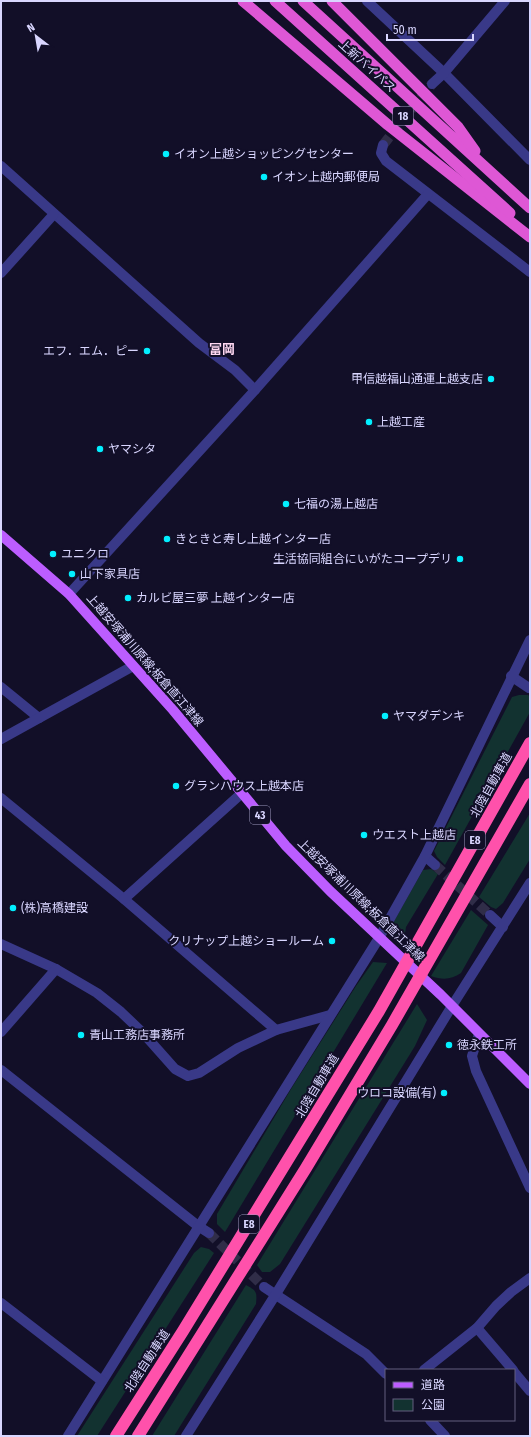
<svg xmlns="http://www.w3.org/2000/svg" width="531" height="1437" font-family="'Fira Sans Condensed','Noto Sans JP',sans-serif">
	<rect width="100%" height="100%" fill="#120f28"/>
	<!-- green -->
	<g fill="#123230">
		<path d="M519 695H528L530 697V712L445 865 437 857 434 851 512 697Z"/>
		<path d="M530 813V859L503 903 496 909 491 907 479 897Z"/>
		<path d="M431 869 438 874 406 927 405 934 399 943 389 936V930L423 870Z"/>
		<path d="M471 910 488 925 461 973C451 980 442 980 431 976Z"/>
		<path d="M373 962 387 963 225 1232 217 1224V1214L291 1089 356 986Z"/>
		<path d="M417 1004 427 1020 415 1046 280 1264 270 1272H262L257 1265Z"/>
		<path d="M201 1247 209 1249 214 1253 97 1436H77L194 1253Z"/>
		<path d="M246 1285C257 1291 257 1292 256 1304L174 1436H152Z"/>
	</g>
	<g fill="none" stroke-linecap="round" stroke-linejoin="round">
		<!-- minor-tunnel -->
		<g stroke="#302d48" stroke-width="10" stroke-dasharray="10 5" stroke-linecap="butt">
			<path d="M435 865 490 915"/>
			<path d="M209 1233 264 1287"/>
		</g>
		<!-- tertiary-tunnel -->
		<path stroke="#302d48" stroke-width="10" stroke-dasharray="10 5" stroke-linecap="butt" d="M383 145 432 84"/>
		<!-- minor -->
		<g stroke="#393988" stroke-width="10">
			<path d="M367 1 444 73 530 160"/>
			<path d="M1 166 199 343 235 370 255 390"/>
			<path d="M511 676 529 688"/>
			<path d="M1 687 39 718"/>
			<path d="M1 739 133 666"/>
			<path d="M1 798 124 899 276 1030"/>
			<path d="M425 856 435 865"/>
			<path d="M124 899 242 793"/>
			<path d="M490 915 503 927"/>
			<path d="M1 944 56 969 97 993 121 1012 143 1033 175 1069 188 1076 199 1073 238 1048 276 1030 330 1015"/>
			<path d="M1 1032 56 969"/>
			<path d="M479 1034 472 1056 476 1071 530 1188"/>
			<path d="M1 1070 198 1226 209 1233"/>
			<path d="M264 1287 366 1354 386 1374"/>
			<path d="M477 1328 513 1370"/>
			<path d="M424 1370 477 1328 496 1306 511 1292 530 1278"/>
			<path d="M514 1372 530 1391"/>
			<path d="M430 1420 445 1436"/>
			<path d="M68 1436 379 938 425 856 530 640"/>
			<path d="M186 1436 276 1294 452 1006 530 883"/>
		</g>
		<!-- tertiary -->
		<g stroke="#393988" stroke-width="10">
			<path d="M432 84 444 73 505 1"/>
			<path d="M383 145 381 153 386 161 530 272"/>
			<path d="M1 273 54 214"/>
			<path d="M69 594 255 390 428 194"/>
			<path d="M1 1303 102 1381"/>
		</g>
		<!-- primary -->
		<path stroke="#bc5dff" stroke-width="10" d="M1 535 69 594 173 710 286 846 330 891 441 995 530 1084"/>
		<!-- trunk -->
		<g stroke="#de57d5" stroke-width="11">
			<path d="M243 1 388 125 530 237"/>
			<path d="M275 1 510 213"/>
			<path d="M303 1 530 208"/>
			<path d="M332 1 458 127 475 151"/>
		</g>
		<!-- motorway -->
		<g stroke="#ff51ab" stroke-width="12">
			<path d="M116 1436 183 1331 379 1011 530 743"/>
			<path d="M138 1436 306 1168 392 1025 530 784"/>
		</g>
	</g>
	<!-- markers -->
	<g fill="#02efff" stroke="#120f28" stroke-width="1.5">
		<circle cx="166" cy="154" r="4"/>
		<circle cx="264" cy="177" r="4"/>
		<circle cx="147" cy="351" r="4"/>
		<circle cx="491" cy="379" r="4"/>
		<circle cx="369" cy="422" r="4"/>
		<circle cx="100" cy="449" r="4"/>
		<circle cx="286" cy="504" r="4"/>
		<circle cx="167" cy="539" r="4"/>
		<circle cx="53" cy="554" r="4"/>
		<circle cx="460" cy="559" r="4"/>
		<circle cx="72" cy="574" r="4"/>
		<circle cx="128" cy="598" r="4"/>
		<circle cx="385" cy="716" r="4"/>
		<circle cx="176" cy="786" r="4"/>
		<circle cx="364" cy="835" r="4"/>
		<circle cx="13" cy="908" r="4"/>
		<circle cx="332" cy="941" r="4"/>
		<circle cx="81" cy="1035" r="4"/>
		<circle cx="449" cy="1045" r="4"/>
		<circle cx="444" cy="1093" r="4"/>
	</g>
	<g text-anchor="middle" stroke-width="4" stroke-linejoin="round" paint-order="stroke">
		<!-- shield labels -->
		<g fill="#120f28" stroke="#9d9abe" stroke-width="1">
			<rect x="393" y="107" width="20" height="18" rx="3"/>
			<rect x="250" y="806" width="20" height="18" rx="3"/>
			<rect x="465" y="831" width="20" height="18" rx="3"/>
			<rect x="239" y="1215" width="20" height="18" rx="3"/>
		</g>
		<g font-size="11" font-weight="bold" fill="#d9d6ff">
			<text x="403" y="120">18</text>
			<text x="260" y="819">43</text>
			<text x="475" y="844">E8</text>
			<text x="249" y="1228">E8</text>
		</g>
		<!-- street labels -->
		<g font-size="12" fill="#d9d6ff" stroke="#120f28">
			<text transform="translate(367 66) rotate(42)" y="4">上新バイパス</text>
			<text transform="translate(145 660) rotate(49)" y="4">上越安塚浦川原線;板倉直江津線</text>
			<text transform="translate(491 785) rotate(-61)" y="4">北陸自動車道</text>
			<text transform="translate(361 900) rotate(44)" y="4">上越安塚浦川原線;板倉直江津線</text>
			<text transform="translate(317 1086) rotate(-59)" y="4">北陸自動車道</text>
			<text transform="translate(147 1361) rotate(-57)" y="4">北陸自動車道</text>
		</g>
		<!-- poi labels -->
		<g font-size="12" fill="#d9d6ff" stroke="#120f28" text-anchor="start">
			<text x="174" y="158">イオン上越ショッピングセンター</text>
			<text x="272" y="181">イオン上越内郵便局</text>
			<text x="139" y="355" text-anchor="end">エフ．エム．ピー</text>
			<text x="483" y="383" text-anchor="end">甲信越福山通運上越支店</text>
			<text x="377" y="426">上越工産</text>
			<text x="108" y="453">ヤマシタ</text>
			<text x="294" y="508">七福の湯上越店</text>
			<text x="175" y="543">きときと寿し上越インター店</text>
			<text x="61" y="558">ユニクロ</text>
			<text x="452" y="563" text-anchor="end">生活協同組合にいがたコープデリ</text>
			<text x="80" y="578">山下家具店</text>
			<text x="136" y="602">カルビ屋三夢 上越インター店</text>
			<text x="393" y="720">ヤマダデンキ</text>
			<text x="184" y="790">グランハウス上越本店</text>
			<text x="372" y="839">ウエスト上越店</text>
			<text x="21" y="912">(株)高橋建設</text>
			<text x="324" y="945" text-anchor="end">クリナップ上越ショールーム</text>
			<text x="89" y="1039">青山工務店事務所</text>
			<text x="457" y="1049">徳永鉄工所</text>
			<text x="436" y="1097" text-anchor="end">ウロコ設備(有)</text>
		</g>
		<!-- neighbourhood labels -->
		<g font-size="13" font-weight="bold" fill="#ffd8f2" stroke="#120f28">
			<text x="222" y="354">富岡</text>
		</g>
	</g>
	<!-- border -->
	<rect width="531" height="1437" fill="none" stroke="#d9d6ff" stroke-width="4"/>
	<!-- legend -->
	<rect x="385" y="1369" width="130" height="52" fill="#120f28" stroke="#625f7e"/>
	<rect x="393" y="1382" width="20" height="6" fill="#bc5dff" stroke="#625f7e"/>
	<text x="421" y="1389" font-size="12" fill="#d9d6ff">道路</text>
	<rect x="393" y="1399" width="20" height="12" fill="#123230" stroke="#625f7e"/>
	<text x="421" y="1409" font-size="12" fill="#d9d6ff">公園</text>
	<!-- north arrow -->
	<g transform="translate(36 36) rotate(329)" stroke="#120f28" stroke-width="3" paint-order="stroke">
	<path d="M0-3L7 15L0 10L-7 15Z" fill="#d9d6ff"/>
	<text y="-6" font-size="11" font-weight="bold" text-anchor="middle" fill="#d9d6ff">N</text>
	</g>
	<!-- scale -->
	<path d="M387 34v6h86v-6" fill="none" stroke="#d9d6ff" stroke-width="2"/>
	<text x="393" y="34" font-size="12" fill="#d9d6ff" stroke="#120f28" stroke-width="3" paint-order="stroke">50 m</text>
</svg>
